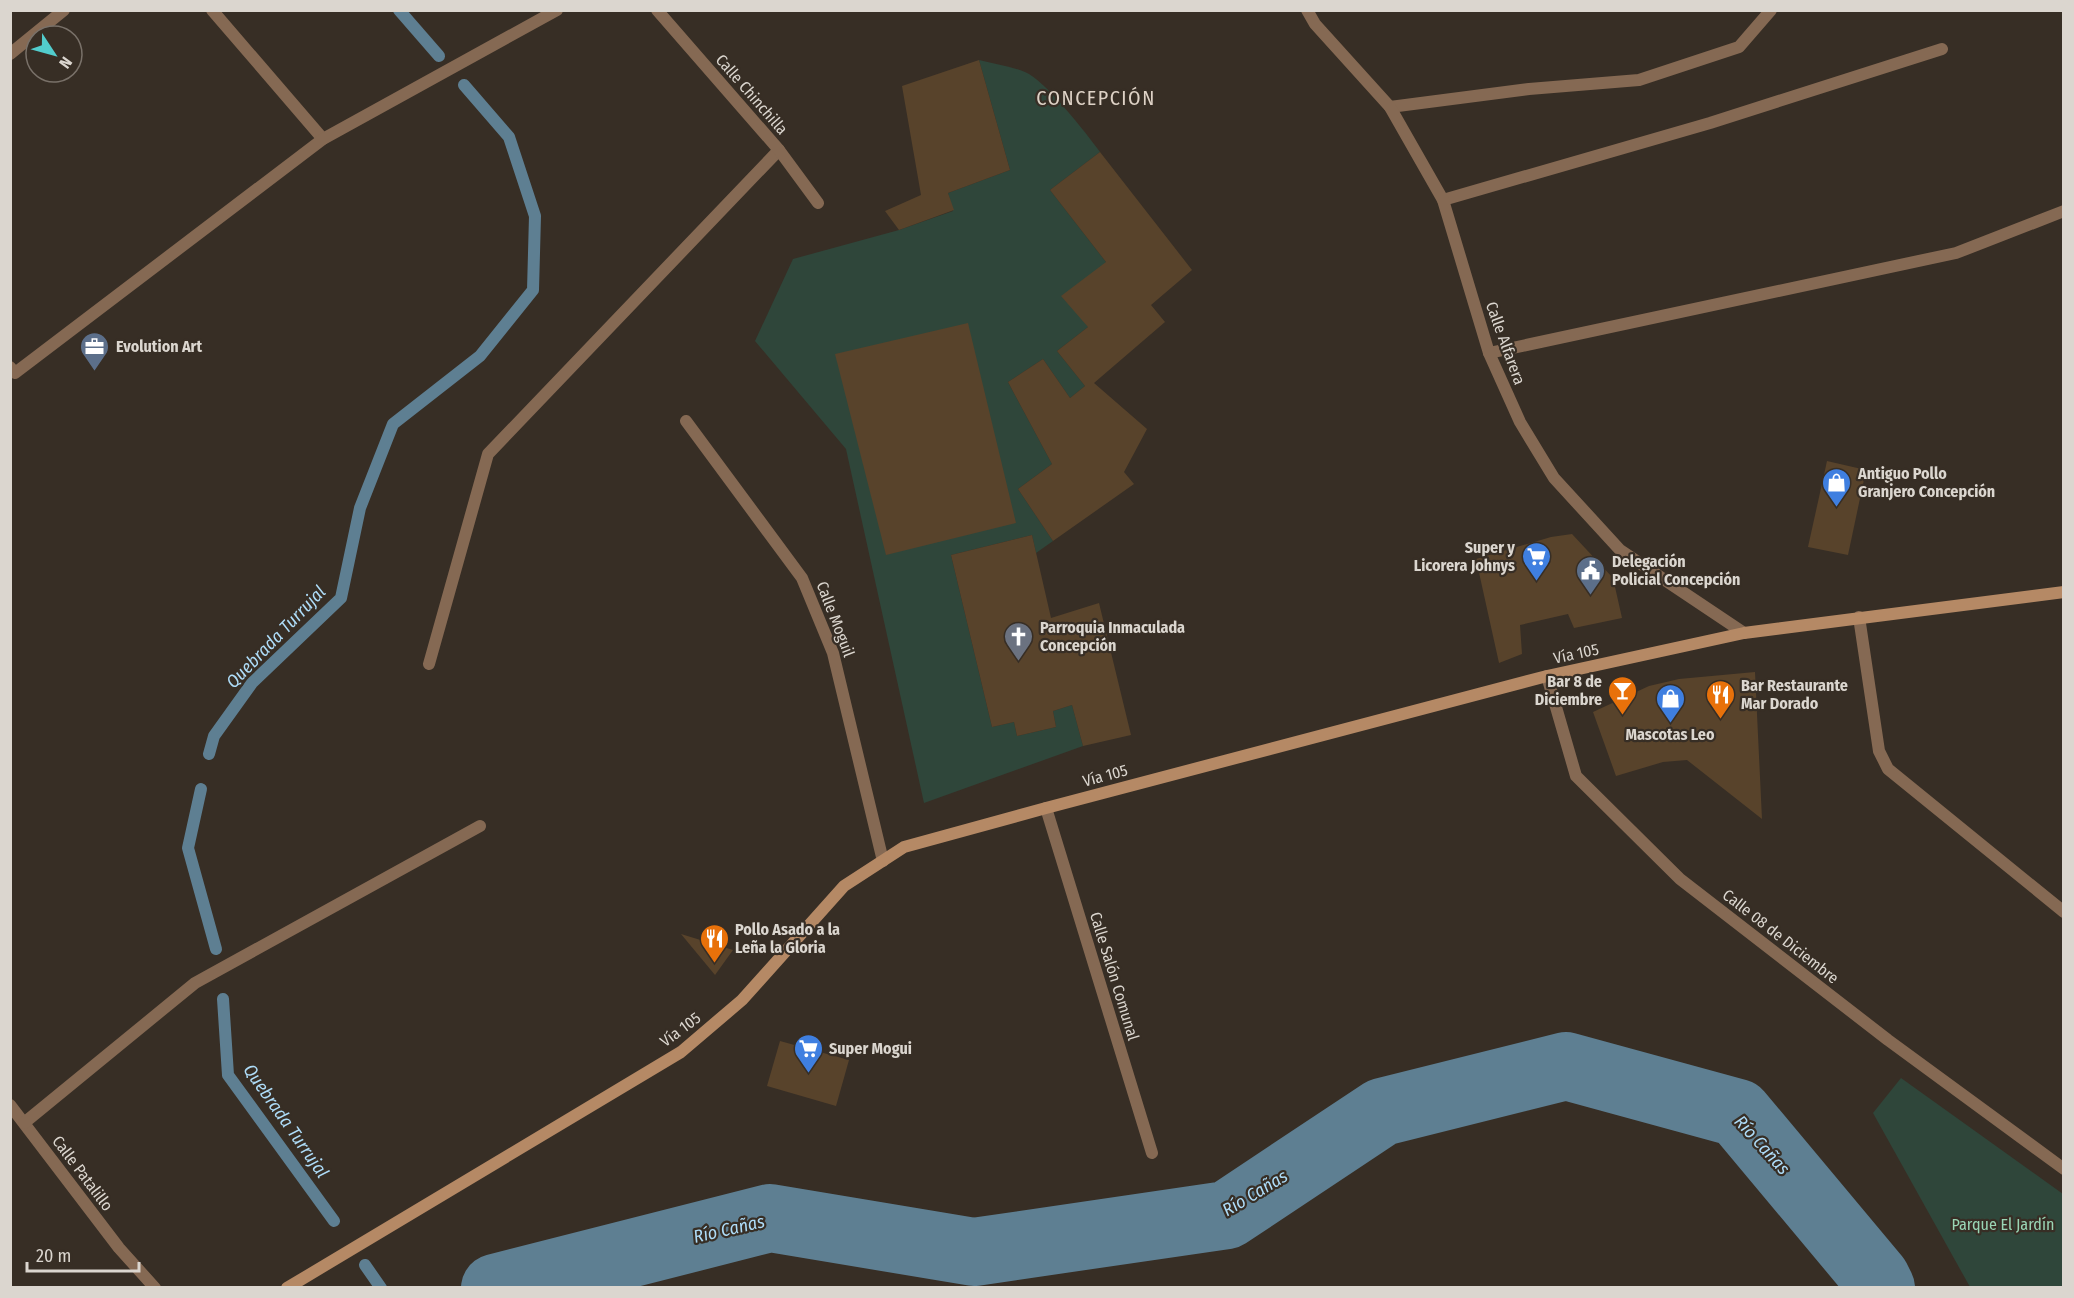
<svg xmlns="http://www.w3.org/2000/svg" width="2074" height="1298" font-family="'Fira Sans Condensed',sans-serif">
	<rect width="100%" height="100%" fill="#372e25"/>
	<!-- green -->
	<g fill="#2f463a">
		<path d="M979 60C994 64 1011 66 1025 72 1045 80 1086 133 1100 152L1050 190 1106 262 1088 327 1057 351 1085 386 1070 398 1043 359 1008 382 1052 464 1018 489 1053 541 1036 553 1032 535 951 555 992 727 1014 722 1017 736 1056 727 1053 711 1072 705 1083 746 924 803 846 449 755 341 793 259 899 230 953 211 948 193 1010 170Z"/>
		<path d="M1901 1078 2063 1194V1287H1970L1873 1113Z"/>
	</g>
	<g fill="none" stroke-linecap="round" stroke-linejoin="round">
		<!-- stream -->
		<g stroke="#5e7f92" stroke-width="12">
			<path d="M399 10 439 56"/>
			<path d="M209 754 214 736 252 683 341 598 360 508 393 424 480 356 533 290 535 216 509 137 464 85"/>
			<path d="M201 789 188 848 216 949"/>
			<path d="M223 999 228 1075 334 1221"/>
			<path d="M365 1265 381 1288"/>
		</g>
		<!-- river -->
		<path stroke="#5e7f92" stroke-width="68" d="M495 1288 770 1218 974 1252 1227 1215 1382 1112 1566 1066 1738 1113 1876 1278 1881 1288"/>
	</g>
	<!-- building -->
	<g fill="#58432b">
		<path d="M979 60 1010 170 948 193 954 210 899 230 885 211 921 195 902 86Z"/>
		<path d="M1100 152 1192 270 1151 305 1165 322 1094 383 1147 429 1124 472 1134 484 1053 541 1018 489 1052 464 1008 382 1043 359 1070 398 1085 386 1057 351 1088 327 1061 296 1106 262 1050 190Z"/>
		<path d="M968 323 1016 523 886 555 835 354Z"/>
		<path d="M1827 461 1866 470 1848 555 1808 547Z"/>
		<path d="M1572 534 1613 578 1622 618 1574 628 1568 614 1520 625 1522 654 1499 663 1476 559 1551 537Z"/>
		<path d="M1032 535 1051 618 1099 603 1131 735 1083 746 1072 705 1053 711 1056 727 1017 736 1014 722 992 727 951 555Z"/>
		<path d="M1755 672 1762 819 1687 760 1663 762 1616 776 1593 712 1649 686 1679 679Z"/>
		<path d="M681 934 733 950 715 975Z"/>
		<path d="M780 1041 849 1060 836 1106 767 1086Z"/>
	</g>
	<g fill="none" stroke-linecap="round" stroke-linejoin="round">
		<!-- service -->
		<g stroke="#856953" stroke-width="12">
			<path d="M1390 107 1529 89 1639 80 1739 47 1771 10"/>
			<path d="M1443 200 1710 123 1942 49"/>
			<path d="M1489 353 1956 253 2064 211"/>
			<path d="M686 421 802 578 833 653 883 861"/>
			<path d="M429 664 488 454 779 150"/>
		</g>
		<!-- minor -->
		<g stroke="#856953" stroke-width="12">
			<path d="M212 10 323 139"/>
			<path d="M657 10 779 150 818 203"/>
			<path d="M10 54 64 10"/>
			<path d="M10 367 15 373 323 139 557 10"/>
			<path d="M1859 617 1879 751 1888 769 2064 912"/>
			<path d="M1547 676 1576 776 1680 879 1888 1040 2064 1169"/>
			<path d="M1046 808 1152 1153"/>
			<path d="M10 1105 119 1248 155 1288"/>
			<path d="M24 1123 195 983 480 826"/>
		</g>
		<!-- tertiary -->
		<path stroke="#856953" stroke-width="12" d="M1307 10 1315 24 1390 107 1443 200 1489 353 1520 422 1554 478 1620 550 1744 633"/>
		<!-- secondary -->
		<path stroke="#b58965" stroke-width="12" d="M287 1288 681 1052 742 1000 844 886 904 847 1046 808 1547 676 1744 633 2064 592"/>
	</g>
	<!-- icons -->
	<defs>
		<symbol id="office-pin" viewBox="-11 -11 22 30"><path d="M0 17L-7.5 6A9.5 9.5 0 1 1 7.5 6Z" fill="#5c6f8a" stroke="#372e25"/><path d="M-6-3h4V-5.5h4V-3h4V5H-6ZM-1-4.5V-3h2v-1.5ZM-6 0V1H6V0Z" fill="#fff"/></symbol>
		<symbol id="shop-pin" viewBox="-11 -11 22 30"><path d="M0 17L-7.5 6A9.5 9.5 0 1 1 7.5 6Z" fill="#3f7fe0" stroke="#372e25"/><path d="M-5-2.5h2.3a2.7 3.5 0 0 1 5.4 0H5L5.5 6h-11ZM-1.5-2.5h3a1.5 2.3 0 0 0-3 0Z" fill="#fff"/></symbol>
		<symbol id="supermarket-pin" viewBox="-11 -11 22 30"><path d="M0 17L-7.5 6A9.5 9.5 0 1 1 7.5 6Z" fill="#3f7fe0" stroke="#372e25"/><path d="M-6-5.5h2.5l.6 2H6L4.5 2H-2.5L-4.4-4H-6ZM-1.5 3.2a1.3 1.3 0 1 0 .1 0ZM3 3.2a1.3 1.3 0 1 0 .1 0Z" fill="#fff"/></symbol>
		<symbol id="civic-pin" viewBox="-11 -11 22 30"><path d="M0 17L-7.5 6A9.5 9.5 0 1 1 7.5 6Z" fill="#5c6f8a" stroke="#372e25"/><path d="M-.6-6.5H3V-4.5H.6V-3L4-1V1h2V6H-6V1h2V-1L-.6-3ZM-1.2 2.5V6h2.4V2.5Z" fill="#fff"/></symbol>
		<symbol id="church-pin" viewBox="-11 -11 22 30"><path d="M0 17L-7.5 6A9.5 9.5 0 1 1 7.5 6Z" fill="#6b7280" stroke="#372e25"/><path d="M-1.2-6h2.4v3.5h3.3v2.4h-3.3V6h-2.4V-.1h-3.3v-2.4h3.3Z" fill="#fff"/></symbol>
		<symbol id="bar-pin" viewBox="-11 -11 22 30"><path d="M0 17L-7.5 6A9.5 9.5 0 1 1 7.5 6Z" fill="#e8710a" stroke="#372e25"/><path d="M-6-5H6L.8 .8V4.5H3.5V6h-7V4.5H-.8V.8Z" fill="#fff"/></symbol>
		<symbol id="restaurant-pin" viewBox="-11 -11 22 30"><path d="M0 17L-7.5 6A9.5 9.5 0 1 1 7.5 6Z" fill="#e8710a" stroke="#372e25"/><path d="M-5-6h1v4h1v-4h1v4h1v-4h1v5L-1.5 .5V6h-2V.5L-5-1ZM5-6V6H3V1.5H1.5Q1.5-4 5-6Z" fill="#fff"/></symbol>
	</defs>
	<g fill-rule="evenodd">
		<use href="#office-pin" x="78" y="330" width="33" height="45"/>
		<use href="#shop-pin" x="1820" y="466" width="33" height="45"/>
		<use href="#supermarket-pin" x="1520" y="540" width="33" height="45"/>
		<use href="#civic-pin" x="1574" y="554" width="33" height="45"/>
		<use href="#church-pin" x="1002" y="620" width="33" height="45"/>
		<use href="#bar-pin" x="1606" y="674" width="33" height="45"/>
		<use href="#restaurant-pin" x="1704" y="678" width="33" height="45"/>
		<use href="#shop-pin" x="1654" y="682" width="33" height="45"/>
		<use href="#restaurant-pin" x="698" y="922" width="33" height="45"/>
		<use href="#supermarket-pin" x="792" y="1032" width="33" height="45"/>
	</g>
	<g text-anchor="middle" stroke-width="4.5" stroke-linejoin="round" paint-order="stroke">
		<!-- street labels -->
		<g font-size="16" fill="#dbd6cf" stroke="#372e25">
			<text transform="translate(752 94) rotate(49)" y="6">Calle Chinchilla</text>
			<text transform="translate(1506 343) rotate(70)" y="6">Calle Alfarera</text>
			<text transform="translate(836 619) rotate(69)" y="6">Calle Moguil</text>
			<text transform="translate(1576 653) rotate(-12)" y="6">Vía 105</text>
			<text transform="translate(1105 775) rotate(-15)" y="6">Vía 105</text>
			<text transform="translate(1781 936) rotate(38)" y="6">Calle 08 de Diciembre</text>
			<text transform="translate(1115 976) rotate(73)" y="6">Calle Salón Comunal</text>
			<text transform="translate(680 1029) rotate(-37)" y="6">Vía 105</text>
			<text transform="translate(83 1173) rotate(53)" y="6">Calle Patalillo</text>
		</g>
		<!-- poi labels -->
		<g font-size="16" font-weight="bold" fill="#dbd6cf" stroke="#372e25" text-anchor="start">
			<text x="116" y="352">Evolution Art</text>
			<text x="1858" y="479">Antiguo Pollo<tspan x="1858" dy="18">Granjero Concepción</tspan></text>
			<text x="1515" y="553" text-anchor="end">Super y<tspan x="1515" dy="18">Licorera Johnys</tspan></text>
			<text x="1612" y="567">Delegación<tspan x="1612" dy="18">Policial Concepción</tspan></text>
			<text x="1040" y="633">Parroquia Inmaculada<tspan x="1040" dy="18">Concepción</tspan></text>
			<text x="1602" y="687" text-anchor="end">Bar 8 de<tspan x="1602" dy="18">Diciembre</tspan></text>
			<text x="1741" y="691">Bar Restaurante<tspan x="1741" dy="18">Mar Dorado</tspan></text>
			<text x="1670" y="740" text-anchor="middle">Mascotas Leo</text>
			<text x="735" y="935">Pollo Asado a la<tspan x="735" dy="18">Leña la Gloria</tspan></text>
			<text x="829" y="1054">Super Mogui</text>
		</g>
		<!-- park labels -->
		<g font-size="16" fill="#9ad6b5" stroke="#372e25">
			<text x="2003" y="1230">Parque El Jardín</text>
		</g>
		<!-- water labels -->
		<g font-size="18" font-style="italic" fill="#aedcf8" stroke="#372e25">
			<text transform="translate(276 637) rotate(-46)" y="6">Quebrada Turrujal</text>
			<text transform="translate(286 1121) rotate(55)" y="6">Quebrada Turrujal</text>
			<text transform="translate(1762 1145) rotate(48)" y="6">Río Cañas</text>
			<text transform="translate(1255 1193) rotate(-31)" y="6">Río Cañas</text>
			<text transform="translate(729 1229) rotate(-13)" y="6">Río Cañas</text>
		</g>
		<!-- quarter labels -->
		<g font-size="20" letter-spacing="1.5" fill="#ded2c6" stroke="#372e25">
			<text x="1096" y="105">CONCEPCIÓN</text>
		</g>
	</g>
	<!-- border -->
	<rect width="2074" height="1298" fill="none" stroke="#dbd6cf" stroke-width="24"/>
	<!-- north arrow -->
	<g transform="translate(54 54) rotate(126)"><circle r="28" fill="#372e25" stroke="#797169" stroke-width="1.5"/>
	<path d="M0-4.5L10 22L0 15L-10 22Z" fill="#52cdcd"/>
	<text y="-9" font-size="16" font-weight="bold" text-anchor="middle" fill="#dbd6cf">N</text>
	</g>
	<!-- scale -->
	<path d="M27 1262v9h112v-9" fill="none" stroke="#dbd6cf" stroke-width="3"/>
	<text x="36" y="1262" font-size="18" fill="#dbd6cf" stroke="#372e25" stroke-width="4.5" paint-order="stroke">20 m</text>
</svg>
